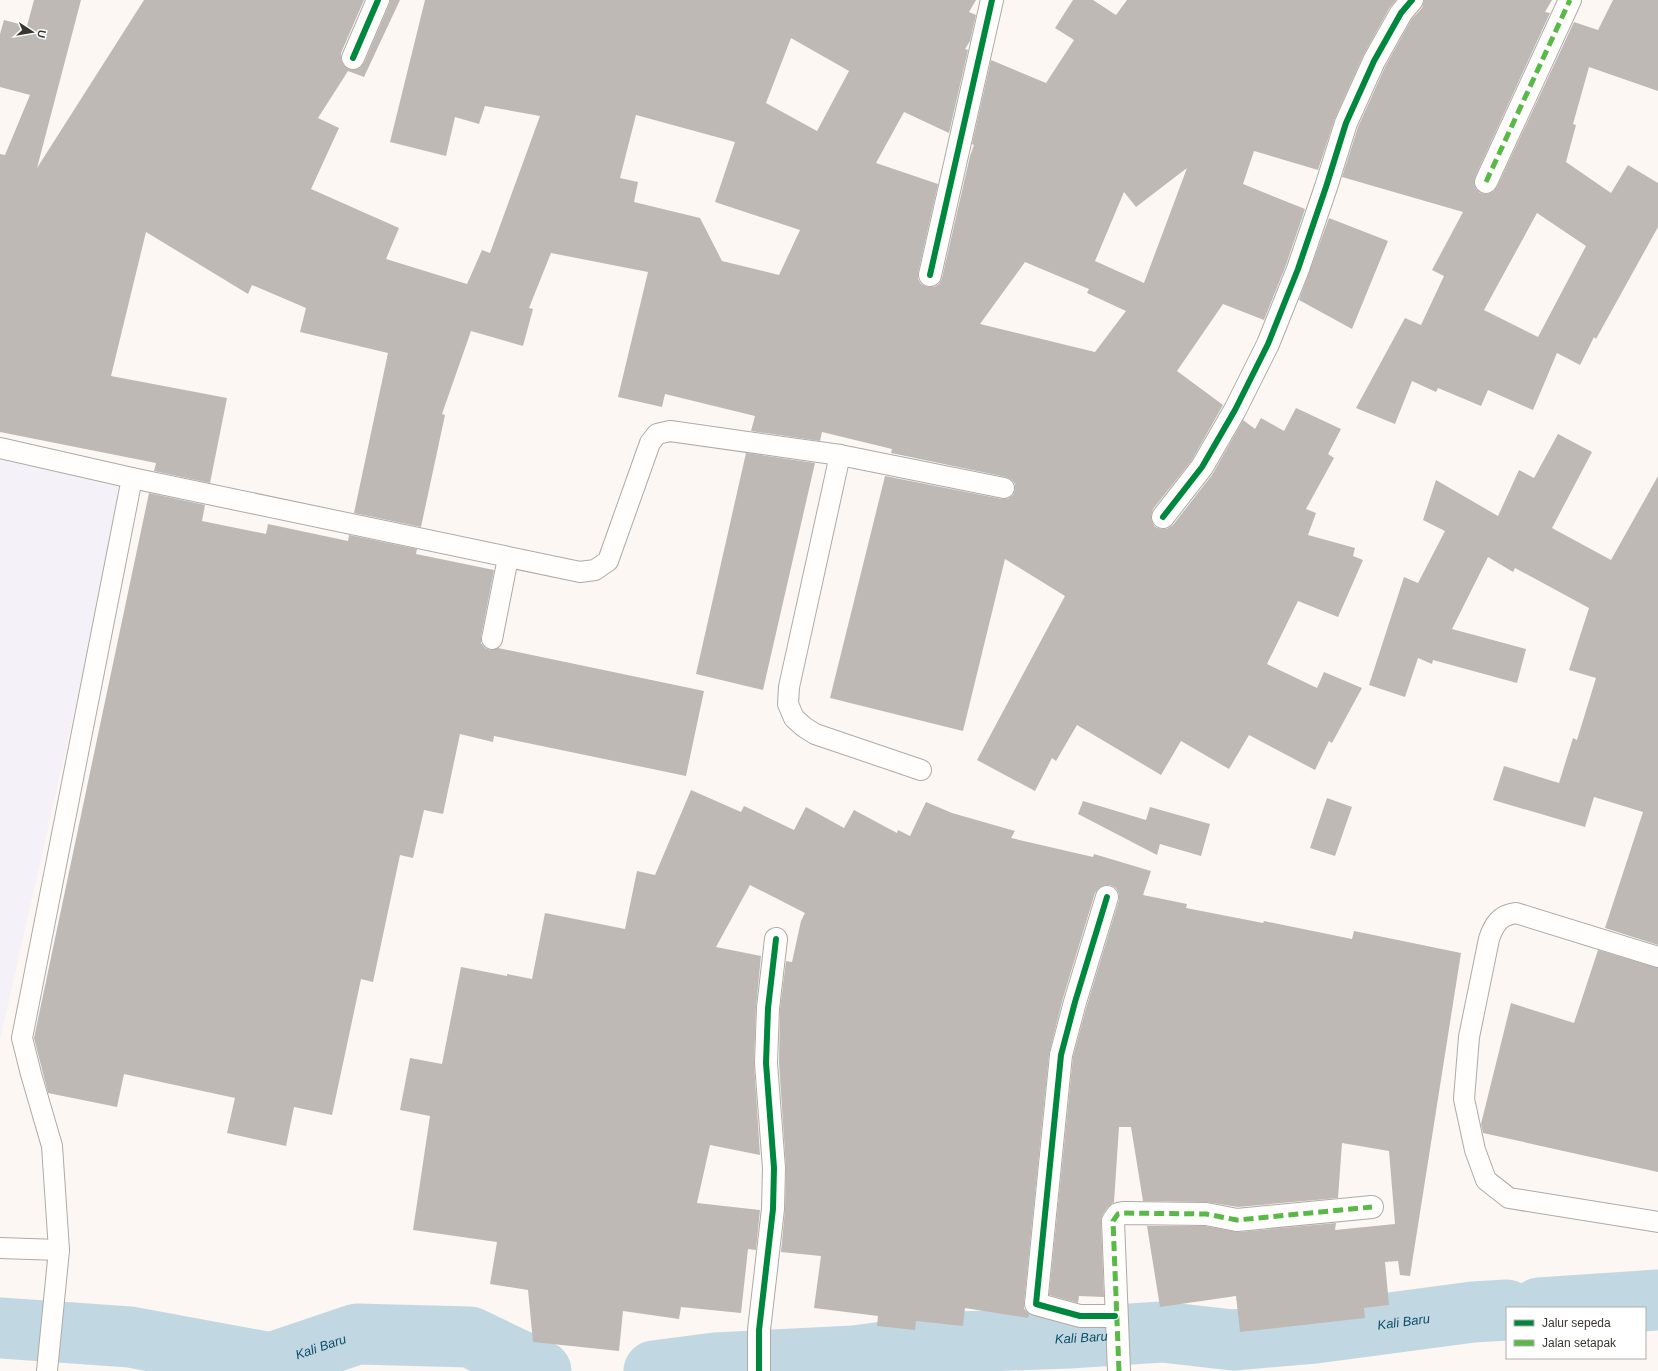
<svg xmlns="http://www.w3.org/2000/svg" width="1658" height="1371" font-family="Arial,sans-serif">
	<rect width="100%" height="100%" fill="#fcf7f2"/>
	<!-- industrial -->
	<path fill="#f5f1f9" d="M0 456 126 484 0 1040Z"/>
	<g fill="none" stroke-linecap="round" stroke-linejoin="round">
		<!-- river -->
		<g stroke="#c1d8e3" stroke-width="61">
			<path d="M1539 1308 1658 1300"/>
			<path id="s1" d="M0 1328 130 1337 271 1363 357 1334 470 1337 541 1371"/>
			<path id="s2" d="M654 1371 715 1363 854 1356 959 1342 1069 1338 1162 1332 1233 1340 1315 1333 1473 1312 1507 1310"/>
		</g>
	</g>
	<!-- building -->
	<g fill="#bfb9b6" fill-rule="evenodd">
		<path d="M34 0H81L37 168 144 0H364L341 53V60L343 65 348 69 354 70 360 68 364 63 389 5 390 0H400L364 77 348 71 318 118 339 128 311 189 399 228 386 259 467 284 482 250 490 253 540 116 485 106 479 124 455 117 446 156 390 142 425 0H976L969 12 976 15 970 41 965 49 968 50 949 133 904 112 876 163 938 184 918 273V279L921 284 928 287H934L939 284 942 278 970 156 974 145 972 144 991 60 1046 83 1074 40 1055 28 1073 0H1093L1116 15 1127 0H1396L1390 7 1363 56 1335 118 1318 170 1254 151 1243 184 1305 209 1286 265 1264 320 1223 304 1177 371 1223 405 1192 460 1153 509 1151 516 1152 522 1155 527 1161 529H1167L1173 525 1212 475 1243 420 1255 429 1261 418 1284 431 1296 408 1341 429 1328 454 1334 458 1306 509 1316 513 1308 535 1355 548 1353 556 1363 560 1338 617 1298 601 1267 664 1317 688 1324 672 1362 688 1332 743 1329 741 1315 770 1249 735 1229 769 1181 741 1161 775 1077 725 1056 761 1052 758 1035 791 977 760 1065 596 1005 559 963 731 830 698 885 476 1002 499H1008L1013 495 1015 490V484L1011 479 1006 477 891 453 892 449 822 432 820 441 751 431 755 416 665 394 662 407 618 397 648 272 551 253 529 308 533 309 523 346 471 331 442 414 445 415 421 527 354 513 388 353 300 332 306 308 252 285 248 294 146 232 111 376 227 398 210 483 154 471 156 463 0 432V154L5 155 30 95 0 87V34L4 20 27 26ZM791 38 849 71 817 131 766 103ZM636 115 735 142 715 202 800 230 779 275 722 261 700 218 634 202 638 182 620 178ZM1187 168 1144 283 1095 261 1124 192 1136 207ZM1025 262 1089 289 1087 293 1126 311 1095 352 980 324Z"/>
		<path d="M1424 0H1552L1545 12 1550 13 1475 177 1474 183 1476 189 1480 193 1487 194 1493 192 1497 187 1574 22 1598 30 1613 0H1658V91L1589 67 1573 124 1576 125 1566 162 1611 193 1628 165 1658 183V227L1596 339 1594 337 1580 365 1557 353 1533 410 1488 390 1481 406 1438 388 1436 392 1412 381 1395 424 1356 408 1405 318 1421 325 1444 276 1432 270 1463 212 1342 177 1358 127 1385 67 1411 20 1422 8ZM1537 213 1586 246 1538 337 1484 310Z"/>
		<path d="M1329 218 1388 241 1352 329 1299 300Z"/>
		<path d="M1558 434 1592 452 1552 528 1611 560 1658 476V945L1605 928 1643 812 1594 797 1585 827 1493 800 1504 766 1559 783 1573 738 1577 740 1596 678 1569 670 1589 608 1515 568 1513 572 1488 557 1452 629 1526 649 1517 683 1433 660 1432 664 1418 658 1405 697 1369 685 1404 577 1418 583 1445 531 1423 520 1436 480 1498 516 1519 470 1534 478Z"/>
		<path d="M746 453 815 463 763 690 696 674Z"/>
		<path d="M149 493 205 505 202 521 266 534 268 524 348 541 349 535 417 549 416 554 494 570 481 637V643L485 648 490 650 498 648 704 691 686 776 494 736 493 742 460 734 443 814 424 810 413 858 400 855 373 982 361 979 332 1115 294 1107 286 1146 227 1133 235 1098 124 1074 117 1107 48 1093 34 1038Z"/>
		<path d="M691 790 741 812 744 806 794 830 806 807 844 828 854 810 897 833 898 830 910 836 926 802 952 813 1015 831 1011 838 1093 857 1094 854 1151 871 1143 895 1187 904 1186 908 1263 923 1264 921 1352 939 1354 931 1461 953 1410 1276 1400 1275 1398 1261 1385 1262 1389 1305 1364 1308 1365 1318 1240 1332 1236 1296 1160 1307 1147 1226H1205L1238 1232 1336 1223 1335 1230 1395 1224 1389 1151 1342 1143 1338 1198 1238 1207 1206 1202 1143 1201 1131 1127H1119L1114 1202 1108 1207 1103 1214 1101 1221 1104 1297 1079 1296 1078 1303 1049 1295 1073 1057 1087 1005 1119 900V894L1116 888 1110 885H1105L1099 888 1095 893 1063 998 1049 1054 1024 1303V1309L1029 1314 1028 1318 965 1308 963 1326 916 1321 915 1330 877 1326 878 1316 814 1308 821 1256 781 1252 785 1210 786 1168 779 1063 780 1009 786 961 792 962 801 921 805 913 750 885 716 947 761 956 756 1007 754 1063 760 1155 710 1145 697 1203 760 1210 756 1250 748 1249 741 1313 681 1307 679 1319 623 1311 619 1351 533 1342 528 1290 490 1284 497 1242 413 1230 430 1116 400 1110 410 1058 442 1064 461 967 507 976V974L532 979 545 913 625 929 637 871 655 875Z"/>
		<path d="M1327 798 1352 807 1335 856 1310 848Z"/>
		<path d="M1083 801 1146 820 1150 807 1210 824 1201 856 1160 844 1157 855 1078 814Z"/>
		<path d="M1598 950 1658 968V1172L1483 1133 1481 1124 1511 1003 1574 1023Z"/>
	</g>
	<g fill="none" stroke-linecap="round" stroke-linejoin="round">
		<defs>
			<g id="lane">
				<path d="M0 448 132 478 22 1038 31 1074 52 1146 59 1250 47 1371"/>
				<path d="M840 455 1004 488"/>
				<path d="M132 478 580 572 595 570 608 561 650 443 657 434 670 431 840 455 789 687 788 704 794 718 804 727 815 734 921 770"/>
				<path d="M492 639 508 558"/>
				<path d="M1658 957 1516 913C1500 915 1494 924 1489 939L1469 1037 1464 1099 1475 1150 1486 1180 1509 1198 1658 1222"/>
				<path d="M0 1248 59 1250"/>
			</g>
			<g id="street">
				<path d="M353 58 378 0"/>
				<path d="M1486 182 1570 0"/>
				<path d="M930 275 992 0"/>
				<path d="M1163 517 1202 467 1235 410 1268 344 1298 269 1326 187 1346 123 1374 61 1401 13 1412 0"/>
				<path d="M1107 897 1075 1002 1061 1055 1036 1304 1080 1316H1115"/>
				<path d="M759 1371V1330L773 1209 774 1168 766 1063 768 1008 776 939"/>
				<path d="M1119 1371 1113 1221 1118 1214 1123 1213 1206 1214 1237 1220 1372 1207"/>
			</g>
		</defs>
		<!-- lane casing -->
		<use href="#lane" stroke="#aeaaa5" stroke-width="22"/>
		<!-- street casing -->
		<use href="#street" stroke="#aeaaa5" stroke-width="24"/>
		<!-- lane -->
		<use href="#lane" stroke="#fffefd" stroke-width="20"/>
		<!-- street -->
		<use href="#street" stroke="#fffefd" stroke-width="22"/>
		<!-- quiet -->
		<g stroke="#58b947" stroke-width="5" stroke-dasharray="10 5" stroke-linecap="butt">
			<path d="M1486 182 1570 0"/>
			<path d="M1119 1371 1113 1221 1118 1214 1123 1213 1206 1214 1237 1220 1372 1207"/>
		</g>
		<defs>
			<g id="cycleway">
				<path d="M353 58 378 0"/>
				<path d="M930 275 992 0"/>
				<path d="M1163 517 1202 467 1235 410 1268 344 1298 269 1326 187 1346 123 1374 61 1401 13 1412 0"/>
				<path d="M1107 897 1075 1002 1061 1055 1036 1304 1080 1316H1115"/>
				<path d="M759 1371V1330L773 1209 774 1168 766 1063 768 1008 776 939"/>
			</g>
		</defs>
		<!-- cycleway casing -->
		<use href="#cycleway" stroke="#fff" stroke-width="8"/>
		<!-- cycleway -->
		<use href="#cycleway" stroke="#00873e" stroke-width="6"/>
	</g>
	<g text-anchor="middle" stroke-width="3.5" stroke-linejoin="round" paint-order="stroke">
		<!-- water labels -->
		<g font-size="13" font-style="italic" fill="#0c4e68" stroke="#fff">
			<text dy="5" stroke="none"><textPath href="#s2" startOffset="753">Kali Baru</textPath></text>
			<text dy="5" stroke="none"><textPath href="#s2" startOffset="429">Kali Baru</textPath></text>
			<text dy="5" stroke="none"><textPath href="#s1" startOffset="326">Kali Baru</textPath></text>
		</g>
	</g>
	<!-- legend -->
	<rect x="1506" y="1307" width="140" height="52" fill="#ffffff" stroke="#b0aeac"/>
	<rect x="1514" y="1320" width="20" height="6" fill="#00873e" stroke="#b0aeac"/>
	<text x="1542" y="1327" font-size="12" fill="#39352f">Jalur sepeda</text>
	<rect x="1514" y="1340" width="20" height="6" fill="#58b947" stroke="#b0aeac"/>
	<text x="1542" y="1347" font-size="12" fill="#39352f">Jalan setapak</text>
	<!-- north arrow -->
	<g transform="translate(32 32) rotate(102)" stroke="#ffffff" stroke-width="3" paint-order="stroke">
	<path d="M0-3L7 15L0 10L-7 15Z" fill="#39352f"/>
	<text y="-6" font-size="11" font-weight="bold" text-anchor="middle" fill="#39352f">U</text>
	</g>
</svg>
